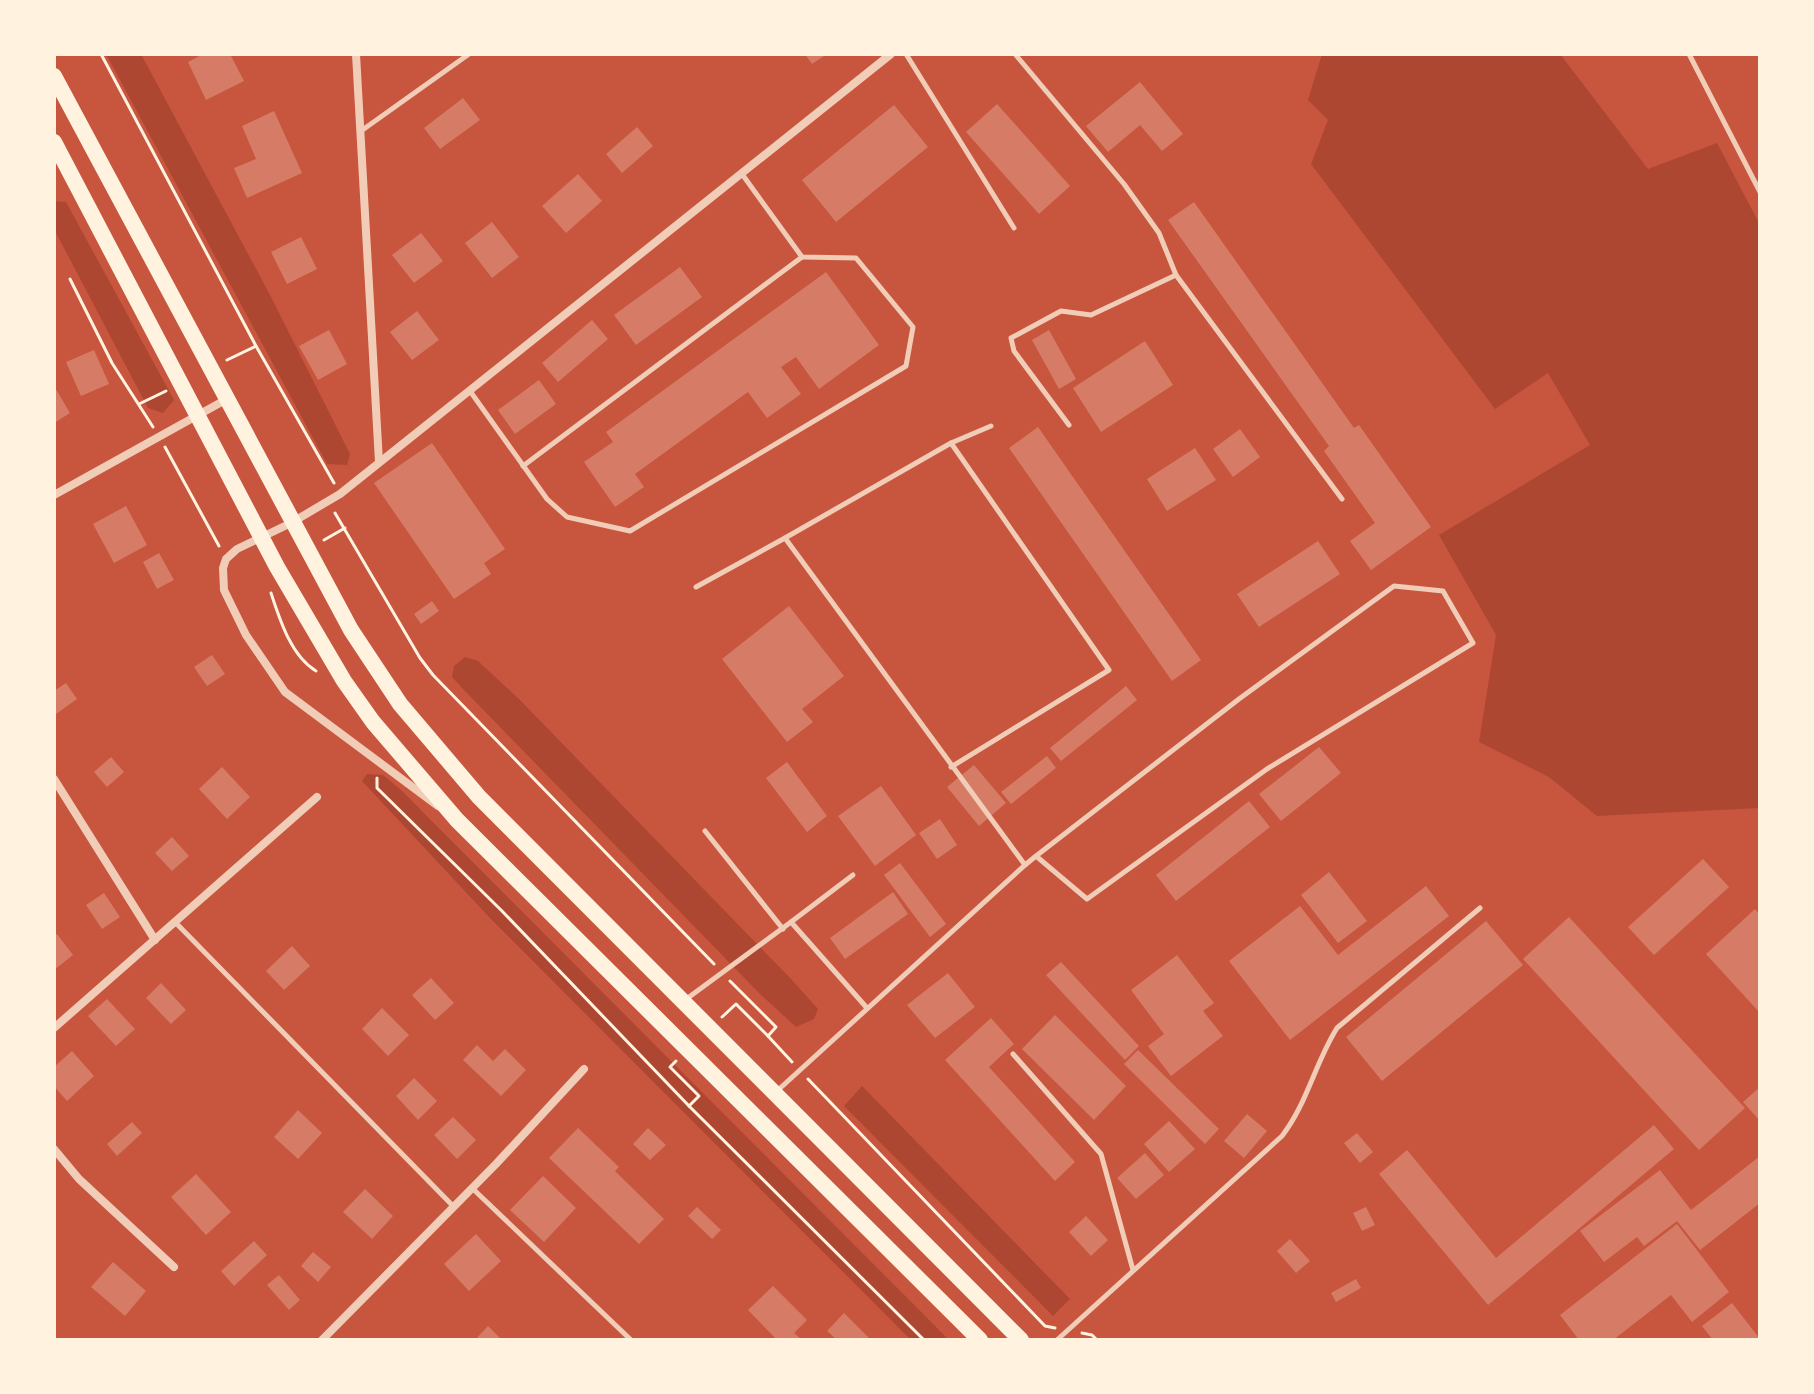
<svg xmlns="http://www.w3.org/2000/svg" width="1814" height="1394" font-family="'DM Sans',sans-serif">
	<rect width="100%" height="100%" fill="#c8553d"/>
	<!-- green -->
	<g fill="#ae4732">
		<path d="M106 54H141L270 295 350 454 347 465 327 464Z"/>
		<path d="M1322 54H1560L1648 169 1717 143 1760 225V808L1597 816 1549 777 1479 742 1496 635 1439 535 1590 445 1548 373 1495 409 1311 164 1328 120 1308 100Z"/>
		<path d="M54 201 66 202 174 400 163 413 148 408 54 229Z"/>
		<path d="M465 657 478 661 519 699 791 979 818 1009 814 1019 796 1027 760 994 465 691 452 677 454 666Z"/>
		<path d="M367 774 383 775 401 790 949 1340H911L489 917 362 781Z"/>
		<path d="M862 1086 1070 1299 1053 1316 844 1106Z"/>
	</g>
	<!-- building -->
	<g fill="#d67c66">
		<path d="M203 54H230L244 81 206 100 188 62Z"/>
		<path d="M805 54H827L812 64Z"/>
		<path d="M1140 82 1183 134 1162 151 1140 125 1108 152 1086 126Z"/>
		<path d="M463 98 480 120 440 149 424 128Z"/>
		<path d="M997 104 1070 186 1039 214 966 132Z"/>
		<path d="M894 105 928 147 836 222 802 180Z"/>
		<path d="M274 111 302 173 247 198 234 168 256 159 242 126Z"/>
		<path d="M637 127 653 146 622 173 606 154Z"/>
		<path d="M578 174 602 201 566 233 542 206Z"/>
		<path d="M1194 202 1354 428 1359 425 1431 527 1371 570 1350 541 1375 523 1324 451 1329 446 1168 220Z"/>
		<path d="M492 222 519 257 492 278 465 243Z"/>
		<path d="M421 233 443 261 414 283 392 255Z"/>
		<path d="M301 237 317 269 287 284 271 252Z"/>
		<path d="M680 267 702 297 636 345 614 315Z"/>
		<path d="M826 272 879 345 819 389 796 357 781 367 801 394 767 418 748 392 635 474 644 487 615 507 584 462 613 442 606 432Z"/>
		<path d="M417 311 439 340 412 360 390 332Z"/>
		<path d="M592 320 608 339 558 382 542 363Z"/>
		<path d="M329 330 347 364 318 380 299 346Z"/>
		<path d="M1049 330 1076 379 1059 389 1032 340Z"/>
		<path d="M1145 341 1173 385 1101 432 1073 388Z"/>
		<path d="M94 350 109 384 81 396 66 362Z"/>
		<path d="M539 380 556 404 515 434 498 410Z"/>
		<path d="M54 386 70 413 54 423Z"/>
		<path d="M1038 427 1201 660 1172 681 1009 448Z"/>
		<path d="M1240 429 1260 457 1233 477 1213 449Z"/>
		<path d="M432 443 505 549 484 563 491 574 454 599 374 483Z"/>
		<path d="M1195 448 1216 480 1167 511 1147 479Z"/>
		<path d="M126 506 147 545 114 563 93 524Z"/>
		<path d="M1318 541 1340 574 1259 627 1237 594Z"/>
		<path d="M159 553 174 580 157 589 143 562Z"/>
		<path d="M432 601 439 611 421 624 414 614Z"/>
		<path d="M789 606 844 676 802 709 813 722 787 742 722 659Z"/>
		<path d="M212 655 225 674 207 686 194 667Z"/>
		<path d="M66 683 77 699 56 714 54 710V691Z"/>
		<path d="M1126 686 1137 700 1061 761 1050 748Z"/>
		<path d="M1319 747 1341 773 1281 821 1259 794Z"/>
		<path d="M1047 756 1056 768 1011 804 1001 792Z"/>
		<path d="M111 757 124 772 107 787 94 772Z"/>
		<path d="M787 762 827 816 807 832 766 778Z"/>
		<path d="M974 765 1006 803 979 826 947 787Z"/>
		<path d="M222 767 250 797 227 819 199 789Z"/>
		<path d="M881 786 916 835 875 866 838 816Z"/>
		<path d="M1249 801 1270 827 1176 901 1156 875Z"/>
		<path d="M940 819 957 845 937 859 919 833Z"/>
		<path d="M172 837 189 856 172 871 155 853Z"/>
		<path d="M1703 859 1729 887 1654 955 1628 927Z"/>
		<path d="M900 863 946 924 930 937 884 875Z"/>
		<path d="M1329 872 1367 921 1338 943 1301 895Z"/>
		<path d="M1426 886 1449 916 1290 1040 1229 961 1300 906 1338 955Z"/>
		<path d="M893 892 908 914 845 959 830 938Z"/>
		<path d="M104 893 120 917 102 929 86 905Z"/>
		<path d="M1755 909 1760 915V1013L1706 954Z"/>
		<path d="M1569 917 1745 1108 1699 1150 1523 959Z"/>
		<path d="M1486 921 1523 965 1382 1081 1346 1037Z"/>
		<path d="M57 934 73 955 54 970V936Z"/>
		<path d="M292 946 310 966 284 990 266 971Z"/>
		<path d="M1177 955 1214 1003 1203 1011 1223 1036 1171 1076 1148 1046 1164 1034 1131 990Z"/>
		<path d="M1061 962 1139 1046 1125 1060 1046 975Z"/>
		<path d="M948 973 975 1007 935 1038 907 1005Z"/>
		<path d="M431 978 454 1003 435 1020 412 995Z"/>
		<path d="M161 983 186 1010 171 1024 146 998Z"/>
		<path d="M107 999 135 1029 116 1046 88 1016Z"/>
		<path d="M382 1008 409 1035 388 1056 362 1029Z"/>
		<path d="M1055 1015 1126 1086 1094 1120 1022 1049Z"/>
		<path d="M991 1018 1014 1044 989 1067 1075 1162 1055 1181 945 1060Z"/>
		<path d="M477 1045 493 1061 505 1049 526 1070 501 1096 463 1060Z"/>
		<path d="M1138 1050 1219 1129 1205 1144 1124 1064Z"/>
		<path d="M72 1051 94 1076 67 1101 54 1086V1067Z"/>
		<path d="M414 1078 437 1101 418 1120 396 1096Z"/>
		<path d="M1760 1087V1121L1743 1102Z"/>
		<path d="M298 1110 322 1133 298 1159 274 1137Z"/>
		<path d="M1247 1114 1267 1131 1244 1158 1224 1141Z"/>
		<path d="M453 1117 476 1140 457 1159 434 1135Z"/>
		<path d="M1169 1121 1195 1149 1169 1172 1144 1144Z"/>
		<path d="M132 1122 142 1133 117 1156 107 1144Z"/>
		<path d="M1654 1125 1674 1149 1488 1305 1379 1174 1407 1150 1496 1258Z"/>
		<path d="M578 1128 619 1167 615 1171 664 1219 639 1244 549 1158Z"/>
		<path d="M648 1128 666 1145 650 1160 633 1144Z"/>
		<path d="M1357 1133 1373 1152 1360 1163 1344 1143Z"/>
		<path d="M1145 1153 1164 1175 1136 1199 1117 1178Z"/>
		<path d="M1760 1156V1203L1700 1250 1677 1221 1644 1246 1637 1237 1604 1262 1580 1231 1660 1170 1691 1210Z"/>
		<path d="M196 1174 231 1212 206 1235 171 1197Z"/>
		<path d="M543 1176 576 1208 544 1242 510 1210Z"/>
		<path d="M365 1189 393 1216 372 1239 343 1212Z"/>
		<path d="M697 1207 721 1230 712 1239 688 1216Z"/>
		<path d="M1366 1207 1375 1225 1362 1231 1353 1213Z"/>
		<path d="M1086 1216 1108 1240 1091 1256 1069 1232Z"/>
		<path d="M1677 1224 1729 1292 1692 1322 1671 1295 1613 1340H1579L1560 1315Z"/>
		<path d="M476 1234 501 1261 469 1291 444 1264Z"/>
		<path d="M1290 1239 1310 1261 1296 1273 1277 1251Z"/>
		<path d="M254 1241 267 1255 234 1286 221 1271Z"/>
		<path d="M313 1252 331 1267 318 1282 301 1266Z"/>
		<path d="M113 1262 146 1291 125 1316 91 1287Z"/>
		<path d="M279 1275 300 1300 289 1310 267 1285Z"/>
		<path d="M1356 1279 1361 1288 1336 1302 1331 1293Z"/>
		<path d="M773 1286 807 1320 794 1333 802 1340H777L748 1310Z"/>
		<path d="M1732 1303 1760 1339V1340H1713L1702 1326Z"/>
		<path d="M844 1313 871 1340H837L827 1331Z"/>
		<path d="M488 1326 502 1340H475Z"/>
	</g>
	<g fill="none" stroke-linecap="round" stroke-linejoin="round">
		<!-- path -->
		<g stroke="#fff3e0" stroke-width="3">
			<path d="M101 54 256 346 334 483"/>
			<path d="M70 279 112 363 153 427"/>
			<path d="M227 360 256 346"/>
			<path d="M139 404 166 391"/>
			<path d="M165 447 219 546"/>
			<path d="M335 513 420 658 433 675 714 964"/>
			<path d="M324 540 345 528"/>
			<path d="M271 593C280 620 291 656 316 671"/>
			<path d="M377 778V788L502 911 689 1106 924 1340"/>
			<path d="M730 981 776 1027 768 1036 792 1062"/>
			<path d="M722 1017 736 1004 768 1036"/>
			<path d="M676 1061 670 1067 699 1096 689 1106"/>
			<path d="M808 1079 1045 1326 1055 1328"/>
			<path d="M1082 1333 1092 1335 1097 1340"/>
		</g>
		<!-- service -->
		<g stroke="#f1ccb7" stroke-width="5">
			<path d="M906 54 1014 228"/>
			<path d="M1015 54 1124 184 1159 233 1176 275 1342 499"/>
			<path d="M1689 54 1760 192"/>
			<path d="M361 131 469 54"/>
			<path d="M470 391 547 499 567 517 630 531 906 366 913 327 856 258 802 257 742 174"/>
			<path d="M1069 425 1014 351 1011 338 1061 311 1091 315 1176 275"/>
			<path d="M991 426 951 443 785 538 1025 865"/>
			<path d="M951 443 1109 670 951 767"/>
			<path d="M523 466 802 257"/>
			<path d="M696 587 785 538"/>
			<path d="M705 831 783 929"/>
			<path d="M175 922 453 1206"/>
			<path d="M791 922 853 875"/>
			<path d="M685 1000 791 922 867 1008"/>
			<path d="M1013 1054 1101 1154 1133 1270"/>
			<path d="M777 1091 1025 865 1036 856 1239 699 1394 586 1443 591 1473 643 1267 769 1087 899 1036 856"/>
			<path d="M472 1188 631 1340"/>
			<path d="M1057 1340 1282 1136C1307 1104 1315 1063 1337 1028L1480 908"/>
		</g>
		<!-- minor -->
		<g stroke="#f1ccb7" stroke-width="8">
			<path d="M356 54 379 462"/>
			<path d="M54 495 227 399"/>
			<path d="M54 779 155 940"/>
			<path d="M438 806 285 692 246 635 224 590 223 568 226 559 237 549 291 523 340 494 891 54"/>
			<path d="M54 1028 317 797"/>
			<path d="M54 1149 79 1179 174 1267"/>
			<path d="M322 1340 496 1164 584 1069"/>
		</g>
		<!-- primary -->
		<g stroke="#fff3e0" stroke-width="16">
			<path d="M54 76 351 630 400 704 479 797 1021 1340"/>
			<path d="M54 142 277 567 344 681 373 722 457 820 980 1340"/>
		</g>
	</g>
	<!-- border -->
	<rect width="1814" height="1394" fill="none" stroke="#fff3e0" stroke-width="112"/>
</svg>
